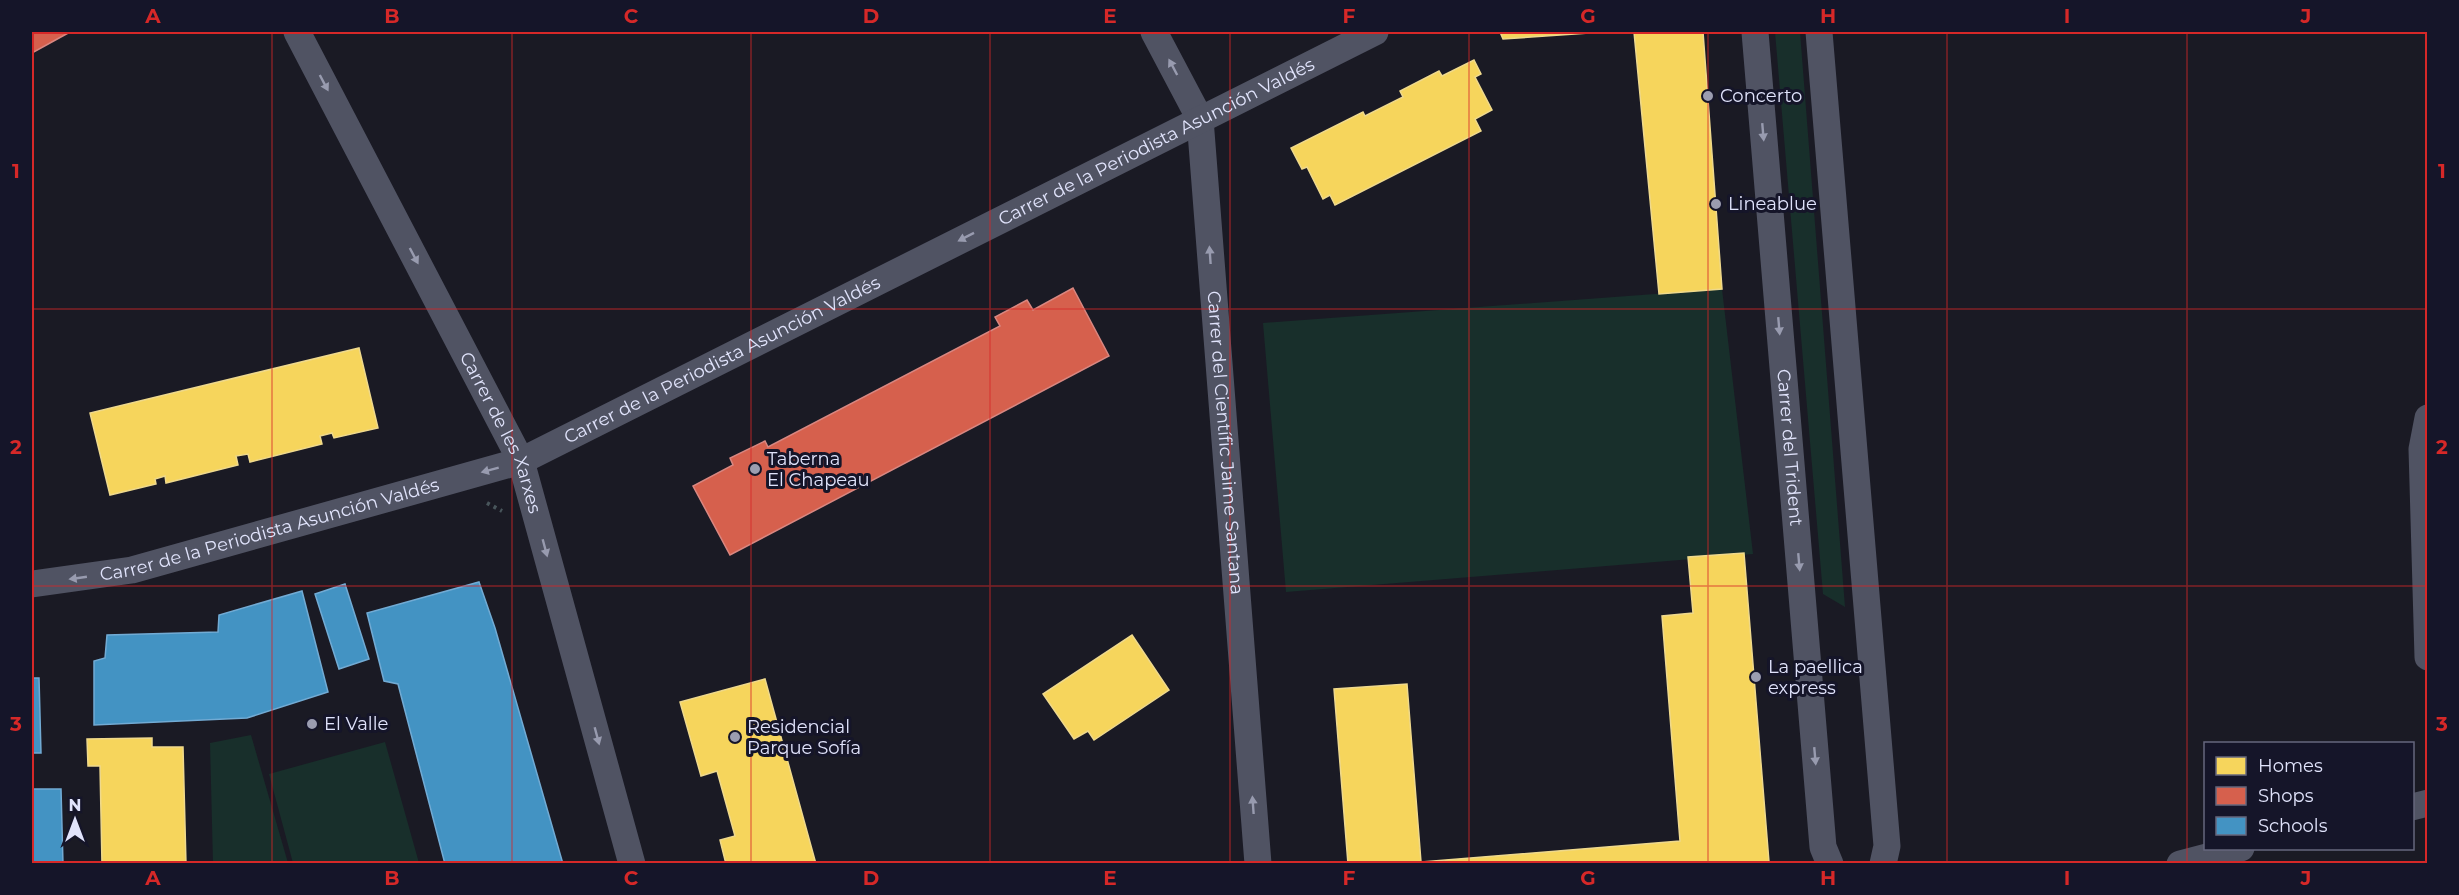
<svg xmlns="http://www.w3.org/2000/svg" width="2459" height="895" font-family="Montserrat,sans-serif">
	<rect width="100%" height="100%" fill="#1a1a24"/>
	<!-- green -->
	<g fill="#182f2b">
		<path d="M1775 32H1800L1845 607 1823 594Z"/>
		<path d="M1722 289 1753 554 1286 592 1263 323Z"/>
		<path d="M251 735 288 863H213L210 743Z"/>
		<path d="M385 742 419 863H293L269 774Z"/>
	</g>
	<!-- homes -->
	<g fill="#f6d55c" stroke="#efd98c" stroke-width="1.5">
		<path d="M1500 32H1604L1503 39Z"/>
		<path d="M1634 32H1703L1722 289 1659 294Z"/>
		<path d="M1474 60 1481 74 1475 77 1492 110 1475 119 1481 131 1335 205 1330 195 1323 199 1307 167 1302 169 1291 148 1363 112 1365 116 1403 97 1400 91 1439 71 1442 76Z"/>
		<path d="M359 348 378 428 334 438 332 433 320 436 322 444 250 462 248 454 236 456 238 465 166 483 165 476 155 479 156 484 110 495 90 413Z"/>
		<path d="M1744 553 1769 862 1741 864H1348L1334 689 1407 684 1421 862 1680 841 1662 616 1693 613 1688 557Z"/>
		<path d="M1132 635 1169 690 1094 740 1088 731 1074 739 1043 694Z"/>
		<path d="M765 679 816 864H726L720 840 735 836 717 771 701 776 680 702Z"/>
		<path d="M152 738V747H183L186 864H102L100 766H88L87 739Z"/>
	</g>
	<!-- shops -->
	<g fill="#d6604d" stroke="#d98781" stroke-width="1.5">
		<path d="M32 32H70L32 53Z"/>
		<path d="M1073 288 1109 356 730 555 693 486 733 465 730 458 765 441 768 447 1000 326 995 317 1027 300 1033 310Z"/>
	</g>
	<!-- schools -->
	<g fill="#4393c3" stroke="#72abd4" stroke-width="1.5">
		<path d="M479 582 495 628 563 864H445L398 684 384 681 367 613Z"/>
		<path d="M345 584 369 659 339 669 315 594Z"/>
		<path d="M302 591 328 692 247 718 94 725V661L105 658 107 635 218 632 219 615Z"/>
		<path d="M32 678H39L41 753H32Z"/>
		<path d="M32 789H61L63 864H32Z"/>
	</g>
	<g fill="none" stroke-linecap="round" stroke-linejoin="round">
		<!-- path -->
		<path stroke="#48555b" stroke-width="4" stroke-dasharray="3 4.5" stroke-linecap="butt" d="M487 503 502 511"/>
		<!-- street -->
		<g stroke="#505363" stroke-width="27">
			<path id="s1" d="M297 32 521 461 632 864"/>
			<path id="s2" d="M1154 32 1200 119 1258 864"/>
			<path id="s3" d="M1755 32 1823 847 1830 864"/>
			<path d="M1819 32 1887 846 1883 864"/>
			<path d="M2428 418 2422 449 2428 657"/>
			<path id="s4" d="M32 584 132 570 521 461 1375 32"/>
			<path d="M2412 807 2428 803"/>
			<path d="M2180 864 2241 848"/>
		</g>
	</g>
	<!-- one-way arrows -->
	<defs><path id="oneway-solid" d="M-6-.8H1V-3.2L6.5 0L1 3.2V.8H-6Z" transform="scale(1.5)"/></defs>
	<g fill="#989baf">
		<use href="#oneway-solid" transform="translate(1173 67) rotate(-118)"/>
		<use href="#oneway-solid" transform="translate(324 83) rotate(62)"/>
		<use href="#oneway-solid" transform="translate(1763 132) rotate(85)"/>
		<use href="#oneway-solid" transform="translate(966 237) rotate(153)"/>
		<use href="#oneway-solid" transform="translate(1210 255) rotate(-94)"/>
		<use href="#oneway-solid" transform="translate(414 256) rotate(62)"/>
		<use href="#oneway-solid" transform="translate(1779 326) rotate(85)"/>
		<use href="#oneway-solid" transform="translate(490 470) rotate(165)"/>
		<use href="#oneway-solid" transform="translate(545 548) rotate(75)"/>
		<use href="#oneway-solid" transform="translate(1799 562) rotate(85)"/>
		<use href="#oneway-solid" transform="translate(78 578) rotate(172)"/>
		<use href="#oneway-solid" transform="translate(597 736) rotate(75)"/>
		<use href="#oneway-solid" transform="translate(1815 756) rotate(85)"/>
		<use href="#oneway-solid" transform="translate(1253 805) rotate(-94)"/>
	</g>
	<!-- grid -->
	<path fill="none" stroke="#d62828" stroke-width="1.5" stroke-opacity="0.55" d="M272 32V864M512 32V864M751 32V864M990 32V864M1230 32V864M1469 32V864M1708 32V864M1947 32V864M2187 32V864M32 309H2428M32 586H2428"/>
	<!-- markers -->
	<g fill="#9b9db0" stroke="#151529" stroke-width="2">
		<circle cx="1708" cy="96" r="6"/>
		<circle cx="1716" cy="204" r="6"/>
		<circle cx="755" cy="469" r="6"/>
		<circle cx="1756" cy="677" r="6"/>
		<circle cx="312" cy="724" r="6"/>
		<circle cx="735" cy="737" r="6"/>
	</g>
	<g text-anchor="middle" stroke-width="6" stroke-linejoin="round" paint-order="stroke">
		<!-- poi labels -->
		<g font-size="18" fill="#e0e3fb" stroke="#151529" text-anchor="start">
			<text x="1720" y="102">Concerto</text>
			<text x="1728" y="210">Lineablue</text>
			<text x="767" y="465">Taberna<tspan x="767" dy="21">El Chapeau</tspan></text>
			<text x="1768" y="673">La paellica<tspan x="1768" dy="21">express</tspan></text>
			<text x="324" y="730">El Valle</text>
			<text x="747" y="733">Residencial<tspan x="747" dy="21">Parque Sofía</tspan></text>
		</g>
		<!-- street labels -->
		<g font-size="18" fill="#e0e3fb" stroke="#151529">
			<text dy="6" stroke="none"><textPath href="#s4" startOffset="1216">Carrer de la Periodista Asunción Valdés</textPath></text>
			<text dy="6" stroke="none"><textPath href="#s4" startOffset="730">Carrer de la Periodista Asunción Valdés</textPath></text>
			<text dy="6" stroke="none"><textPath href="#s1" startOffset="450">Carrer de les Xarxes</textPath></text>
			<text dy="6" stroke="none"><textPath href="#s2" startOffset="423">Carrer del Científic Jaime Santana</textPath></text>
			<text dy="6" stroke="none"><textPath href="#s3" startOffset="417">Carrer del Trident</textPath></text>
			<text dy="6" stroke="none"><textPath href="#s4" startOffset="244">Carrer de la Periodista Asunción Valdés</textPath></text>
		</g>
	</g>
	<!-- border -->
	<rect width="2459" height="895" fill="none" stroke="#151529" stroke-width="66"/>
	<!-- legend -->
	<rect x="2204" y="742" width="210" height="108" fill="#151529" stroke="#66677d" stroke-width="1.5"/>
	<rect x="2216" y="757" width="30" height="18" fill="#f6d55c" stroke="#66677d" stroke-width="1.5"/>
	<text x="2258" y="772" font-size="18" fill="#e0e3fb">Homes</text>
	<rect x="2216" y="787" width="30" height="18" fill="#d6604d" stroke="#66677d" stroke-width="1.5"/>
	<text x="2258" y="802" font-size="18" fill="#e0e3fb">Shops</text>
	<rect x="2216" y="817" width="30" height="18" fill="#4393c3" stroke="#66677d" stroke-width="1.5"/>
	<text x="2258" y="832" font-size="18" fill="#e0e3fb">Schools</text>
	<!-- north arrow -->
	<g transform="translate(75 820)" stroke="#151529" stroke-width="4.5" paint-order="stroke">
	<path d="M0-4.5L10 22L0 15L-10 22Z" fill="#e0e3fb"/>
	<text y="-9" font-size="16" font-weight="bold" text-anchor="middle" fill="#e0e3fb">N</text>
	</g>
	<rect x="33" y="33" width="2393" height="829" fill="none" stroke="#d62828" stroke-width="2"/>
	<g font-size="20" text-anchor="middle" font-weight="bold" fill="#d62828">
		<text x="153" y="23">A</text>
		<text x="392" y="23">B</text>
		<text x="631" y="23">C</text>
		<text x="871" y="23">D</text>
		<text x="1110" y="23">E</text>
		<text x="1349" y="23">F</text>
		<text x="1588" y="23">G</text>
		<text x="1828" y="23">H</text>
		<text x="2067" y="23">I</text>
		<text x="2306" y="23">J</text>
		<text x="16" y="178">1</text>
		<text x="2442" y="178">1</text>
		<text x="16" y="454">2</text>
		<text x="2442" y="454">2</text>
		<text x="16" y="731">3</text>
		<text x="2442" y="731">3</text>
		<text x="153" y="885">A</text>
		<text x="392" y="885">B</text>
		<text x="631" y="885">C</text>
		<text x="871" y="885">D</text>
		<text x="1110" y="885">E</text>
		<text x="1349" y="885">F</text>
		<text x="1588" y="885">G</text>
		<text x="1828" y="885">H</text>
		<text x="2067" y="885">I</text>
		<text x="2306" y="885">J</text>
	</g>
</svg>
